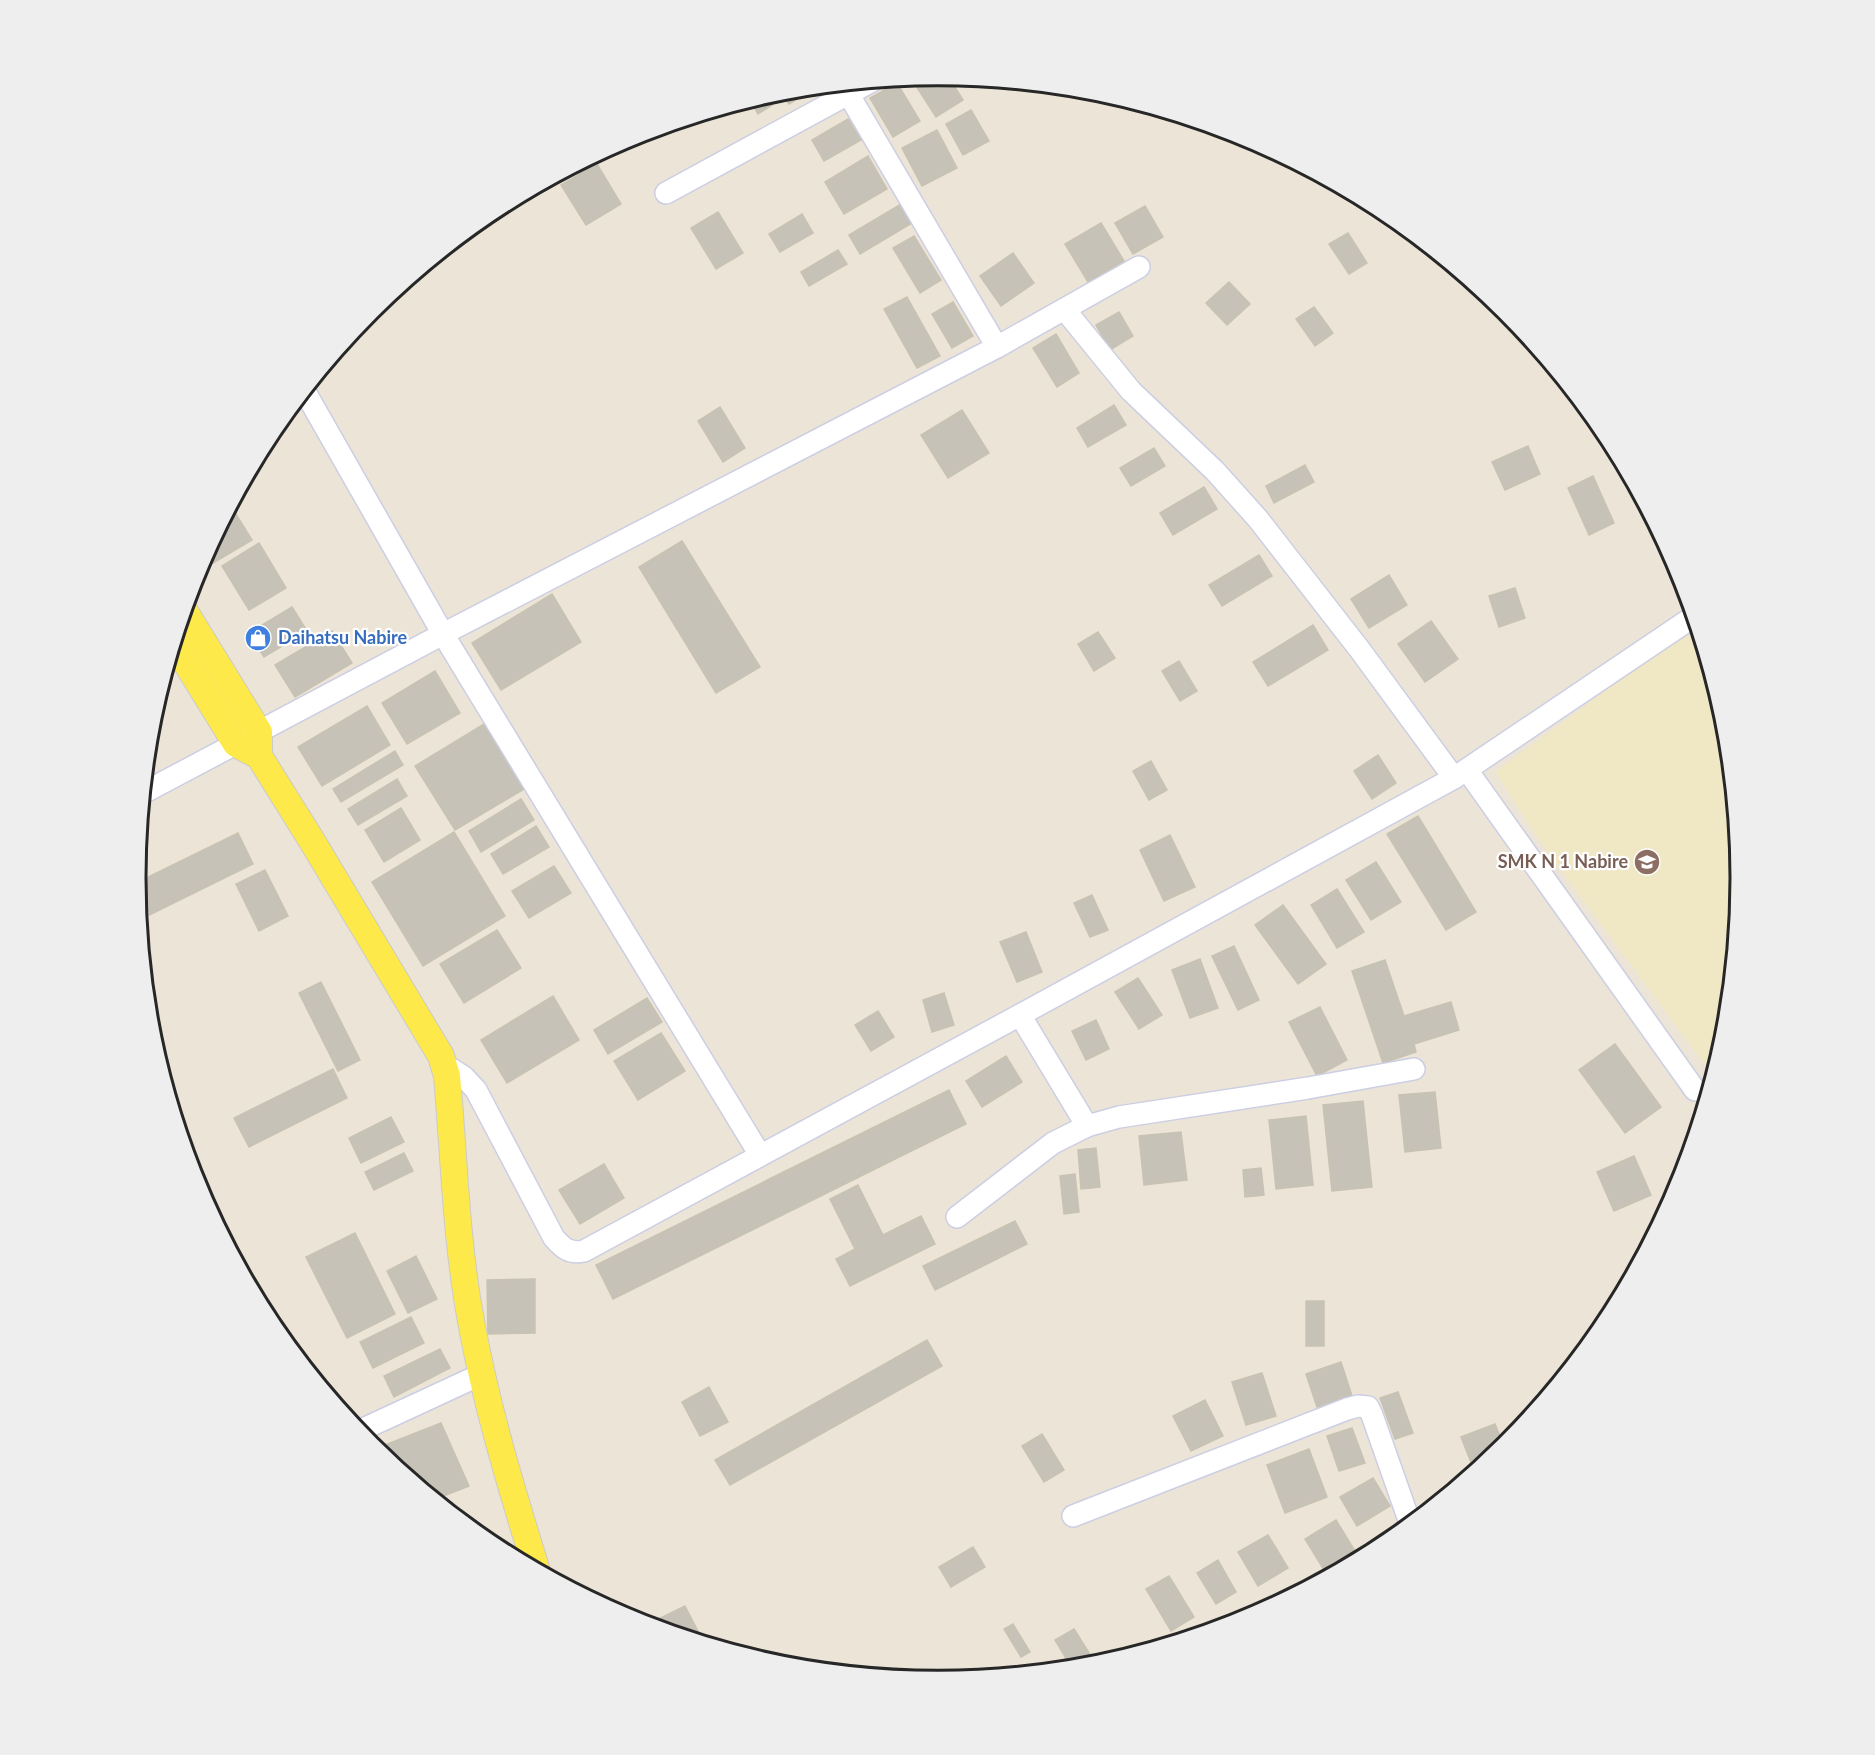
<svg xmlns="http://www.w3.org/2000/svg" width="1875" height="1755" font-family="Lato,sans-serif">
	<rect width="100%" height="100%" fill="#ece5d7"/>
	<!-- education -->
	<path fill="#f0e7c4" d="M1696 626 1725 721 1740 878 1725 1034 1712 1075 1543 846 1495 772 1658 652Z"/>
	<!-- building -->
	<g fill="#c7c2b7" stroke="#c7c2b1" stroke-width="1.5">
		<path d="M938 75 948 76 963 100 936 117 911 78Z"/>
		<path d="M897 83 920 121 893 137 870 98Z"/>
		<path d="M813 87 814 89 789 104 780 91Z"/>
		<path d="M766 95 772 105 758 114 750 100Z"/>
		<path d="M971 110 989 141 963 155 946 124Z"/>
		<path d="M848 119 861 140 824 161 812 140Z"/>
		<path d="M937 130 957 168 922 186 902 148Z"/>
		<path d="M868 156 887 189 844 214 825 182Z"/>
		<path d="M597 164 621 204 586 225 561 185Z"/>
		<path d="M901 204 912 223 860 254 849 235Z"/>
		<path d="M1145 206 1163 237 1133 254 1115 223Z"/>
		<path d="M718 212 743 253 716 269 691 228Z"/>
		<path d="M802 214 813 233 780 252 769 234Z"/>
		<path d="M1101 223 1124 261 1088 282 1065 244Z"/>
		<path d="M1348 233 1367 263 1349 274 1329 244Z"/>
		<path d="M914 236 941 280 920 293 893 248Z"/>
		<path d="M838 250 847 264 809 286 801 272Z"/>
		<path d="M1013 253 1034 283 1001 306 980 276Z"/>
		<path d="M1229 282 1250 304 1227 325 1206 303Z"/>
		<path d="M907 297 940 356 917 368 884 309Z"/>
		<path d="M953 302 973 336 952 348 932 314Z"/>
		<path d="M1314 307 1333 333 1315 346 1296 319Z"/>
		<path d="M1119 312 1133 336 1110 350 1096 325Z"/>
		<path d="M1056 334 1079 373 1057 387 1033 348Z"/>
		<path d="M1114 405 1126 425 1088 447 1077 428Z"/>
		<path d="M720 407 745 448 723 462 698 421Z"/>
		<path d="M962 410 989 453 948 478 921 435Z"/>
		<path d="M1528 446 1540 474 1505 490 1492 462Z"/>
		<path d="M1154 448 1165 466 1131 486 1120 468Z"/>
		<path d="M1305 465 1314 482 1274 503 1266 486Z"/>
		<path d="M1593 476 1614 523 1589 535 1568 488Z"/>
		<path d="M1633 484 1651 518 1648 520 1631 485Z"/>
		<path d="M1204 487 1217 509 1173 535 1160 513Z"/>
		<path d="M231 506 252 540 203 569 200 564Z"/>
		<path d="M682 541 760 667 716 693 639 567Z"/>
		<path d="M259 543 286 588 249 610 222 566Z"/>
		<path d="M1259 555 1272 576 1222 606 1209 585Z"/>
		<path d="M1389 575 1407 605 1369 628 1351 599Z"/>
		<path d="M1515 588 1525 618 1499 627 1489 596Z"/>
		<path d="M552 594 581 642 501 690 472 643Z"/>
		<path d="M292 607 307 631 264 657 249 633Z"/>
		<path d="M1431 621 1458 659 1425 682 1398 644Z"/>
		<path d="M1313 625 1328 650 1268 686 1253 662Z"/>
		<path d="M332 631 352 663 295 697 275 665Z"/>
		<path d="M1098 632 1115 658 1094 671 1078 644Z"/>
		<path d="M1179 661 1197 691 1180 701 1162 671Z"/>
		<path d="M435 671 460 713 407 744 382 703Z"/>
		<path d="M367 706 390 745 322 786 298 747Z"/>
		<path d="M484 724 524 789 455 830 415 766Z"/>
		<path d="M1727 742 1729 761 1722 760Z"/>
		<path d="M395 751 403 765 341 802 333 789Z"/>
		<path d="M1378 755 1396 783 1372 799 1354 771Z"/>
		<path d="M1151 761 1167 790 1149 800 1133 771Z"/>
		<path d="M397 779 407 796 358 825 348 809Z"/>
		<path d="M521 799 534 820 481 852 469 831Z"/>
		<path d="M401 808 420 840 384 862 365 830Z"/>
		<path d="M1418 816 1476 912 1446 930 1387 834Z"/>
		<path d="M536 826 549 847 503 874 491 854Z"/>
		<path d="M454 832 505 916 423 966 372 882Z"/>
		<path d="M238 833 253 864 139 920 136 883Z"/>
		<path d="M1170 835 1195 887 1164 901 1140 850Z"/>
		<path d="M1376 862 1401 902 1371 920 1346 880Z"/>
		<path d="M554 866 571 893 529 918 512 891Z"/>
		<path d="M265 870 288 916 259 931 236 884Z"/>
		<path d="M1337 889 1364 932 1337 948 1311 905Z"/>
		<path d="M1092 895 1108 930 1090 937 1074 903Z"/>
		<path d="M1283 905 1326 964 1298 984 1255 925Z"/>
		<path d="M497 930 521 968 464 1003 440 964Z"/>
		<path d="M1026 932 1042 972 1017 982 1000 942Z"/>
		<path d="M1234 946 1259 1000 1238 1010 1212 956Z"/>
		<path d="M1200 959 1218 1008 1190 1018 1172 970Z"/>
		<path d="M1385 960 1404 1016 1451 1002 1459 1030 1414 1044 1416 1052 1383 1063 1352 971Z"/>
		<path d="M1138 978 1162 1015 1139 1029 1115 992Z"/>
		<path d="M321 982 360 1060 338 1071 299 993Z"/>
		<path d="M944 993 954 1025 932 1032 923 1000Z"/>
		<path d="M553 996 579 1040 507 1083 481 1040Z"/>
		<path d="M647 998 662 1022 608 1054 594 1030Z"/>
		<path d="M1320 1007 1347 1060 1317 1076 1289 1022Z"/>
		<path d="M878 1011 894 1037 871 1051 855 1025Z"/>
		<path d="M1096 1020 1109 1049 1086 1060 1072 1031Z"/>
		<path d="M661 1033 685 1071 638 1100 614 1061Z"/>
		<path d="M1615 1044 1661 1107 1625 1133 1579 1070Z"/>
		<path d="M1006 1056 1022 1082 982 1107 966 1081Z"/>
		<path d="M333 1069 347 1098 249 1147 234 1118Z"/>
		<path d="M949 1090 966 1124 613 1299 596 1265Z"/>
		<path d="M1435 1092 1441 1148 1405 1152 1399 1095Z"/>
		<path d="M1363 1101 1372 1187 1332 1191 1323 1105Z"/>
		<path d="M1306 1116 1313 1185 1276 1189 1269 1120Z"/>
		<path d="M391 1117 404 1142 361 1163 349 1138Z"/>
		<path d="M1181 1132 1187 1180 1144 1185 1139 1136Z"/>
		<path d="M1096 1148 1100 1187 1081 1189 1078 1150Z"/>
		<path d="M404 1153 413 1171 374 1190 365 1172Z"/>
		<path d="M1634 1156 1651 1195 1614 1211 1597 1172Z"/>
		<path d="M604 1164 624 1198 580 1224 559 1190Z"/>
		<path d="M1261 1168 1264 1195 1245 1197 1243 1170Z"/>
		<path d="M1075 1174 1079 1212 1064 1214 1060 1176Z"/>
		<path d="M858 1185 883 1235 921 1216 935 1244 850 1286 836 1259 855 1249 830 1199Z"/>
		<path d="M1015 1221 1027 1244 935 1290 923 1266Z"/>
		<path d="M355 1233 395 1314 347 1338 306 1257Z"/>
		<path d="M416 1256 437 1299 408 1313 387 1271Z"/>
		<path d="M535 1279V1333L488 1334 487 1280Z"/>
		<rect x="1306" y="1301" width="18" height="45"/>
		<path d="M411 1317 424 1343 373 1368 360 1342Z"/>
		<path d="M927 1340 942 1366 730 1485 715 1460Z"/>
		<path d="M440 1349 450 1368 394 1397 384 1376Z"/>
		<path d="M1341 1362 1352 1396 1317 1407 1306 1374Z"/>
		<path d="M1262 1373 1276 1416 1246 1425 1232 1382Z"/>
		<path d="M709 1387 728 1422 700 1436 682 1402Z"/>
		<path d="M1398 1392 1413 1433 1395 1439 1380 1398Z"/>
		<path d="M1205 1400 1223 1436 1191 1451 1173 1416Z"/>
		<path d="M441 1423 469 1486 436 1499 385 1458 380 1447Z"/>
		<path d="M1495 1424 1504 1446 1474 1470 1461 1437Z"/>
		<path d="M1352 1428 1365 1463 1339 1471 1327 1436Z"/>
		<path d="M1042 1434 1064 1470 1044 1482 1022 1446Z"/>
		<path d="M1309 1449 1327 1497 1285 1513 1267 1465Z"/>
		<path d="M1373 1478 1390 1506 1357 1526 1340 1497Z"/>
		<path d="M1336 1520 1355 1551 1324 1570 1305 1539Z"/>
		<path d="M1268 1535 1288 1568 1258 1586 1238 1552Z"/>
		<path d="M973 1547 985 1567 951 1587 939 1567Z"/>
		<path d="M1218 1560 1236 1592 1216 1604 1197 1573Z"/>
		<path d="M1169 1576 1194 1617 1171 1631 1146 1589Z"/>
		<path d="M685 1606 703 1641 648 1624Z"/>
		<path d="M1013 1624 1030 1652 1021 1657 1004 1629Z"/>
		<path d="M1074 1629 1096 1664 1071 1667 1055 1640Z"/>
	</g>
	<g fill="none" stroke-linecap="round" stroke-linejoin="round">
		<defs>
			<g id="minor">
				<path d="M849 95 997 347"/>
				<path d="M666 193 872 81"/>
				<path d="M1065 310 1131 391 1215 471 1258 519 1360 650 1454 778"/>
				<path d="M304 390 443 634 760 1155"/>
				<path d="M1467 770 1695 1090"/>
				<path d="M143 793 443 634 997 347 1139 267"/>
				<path d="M1020 1015 1087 1126"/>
				<path d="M444 1064 464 1077 476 1090 554 1238C563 1248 569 1254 584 1251L1020 1015 1454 778 1693 617"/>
				<path d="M957 1217 1053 1143 1087 1126 1119 1117 1308 1088 1414 1069"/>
				<path d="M359 1431 482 1374"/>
				<path d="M1073 1516 1347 1409 1358 1406 1368 1407 1372 1415 1410 1523"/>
			</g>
			<g id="major">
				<path d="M184 610 259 732V756"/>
				<path d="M174 643 236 744 259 756 312 841 441 1056 447 1076C454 1157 456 1241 471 1321 486 1405 511 1487 536 1568"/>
			</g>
		</defs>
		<!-- minor casing -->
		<use href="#minor" stroke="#cccee3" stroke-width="24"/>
		<!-- major casing -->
		<use href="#major" stroke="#cbcbcb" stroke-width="28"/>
		<!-- minor -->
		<use href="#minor" stroke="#fff" stroke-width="21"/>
		<!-- major -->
		<use href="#major" stroke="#fee94a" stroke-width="26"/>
	</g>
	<!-- icons -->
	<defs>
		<symbol id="shop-disc" viewBox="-11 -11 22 22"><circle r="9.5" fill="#3f7fe0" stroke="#fff"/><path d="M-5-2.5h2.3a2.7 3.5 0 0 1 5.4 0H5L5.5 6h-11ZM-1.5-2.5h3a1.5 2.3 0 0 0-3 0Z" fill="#fff"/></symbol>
		<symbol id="school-disc" viewBox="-11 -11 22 22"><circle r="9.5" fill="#8d6e63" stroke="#fff"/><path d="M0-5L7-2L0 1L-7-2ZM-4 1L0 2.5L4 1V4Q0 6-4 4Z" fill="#fff"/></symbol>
	</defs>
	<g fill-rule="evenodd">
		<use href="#shop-disc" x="243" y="623" width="30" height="30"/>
		<use href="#school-disc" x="1632" y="847" width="30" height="30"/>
	</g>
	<g text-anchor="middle" stroke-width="4.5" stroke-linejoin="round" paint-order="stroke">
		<!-- shop labels -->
		<g font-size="18" font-weight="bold" fill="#366cbe" stroke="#fff" text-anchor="start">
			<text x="278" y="644">Daihatsu Nabire</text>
		</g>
		<!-- education labels -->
		<g font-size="18" font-weight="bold" fill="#785e54" stroke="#fff" text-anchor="end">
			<text x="1628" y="868">SMK N 1 Nabire</text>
		</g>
	</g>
	<!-- crop -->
	<path d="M0 0H1875V1755H0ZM146 878a792 792 0 1 1 1584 0a792 792 0 1 1-1584 0Z" fill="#eee" fill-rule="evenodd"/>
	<path fill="none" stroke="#272727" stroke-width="3" d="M146 878a792 792 0 1 1 1584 0a792 792 0 1 1-1584 0Z"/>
</svg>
